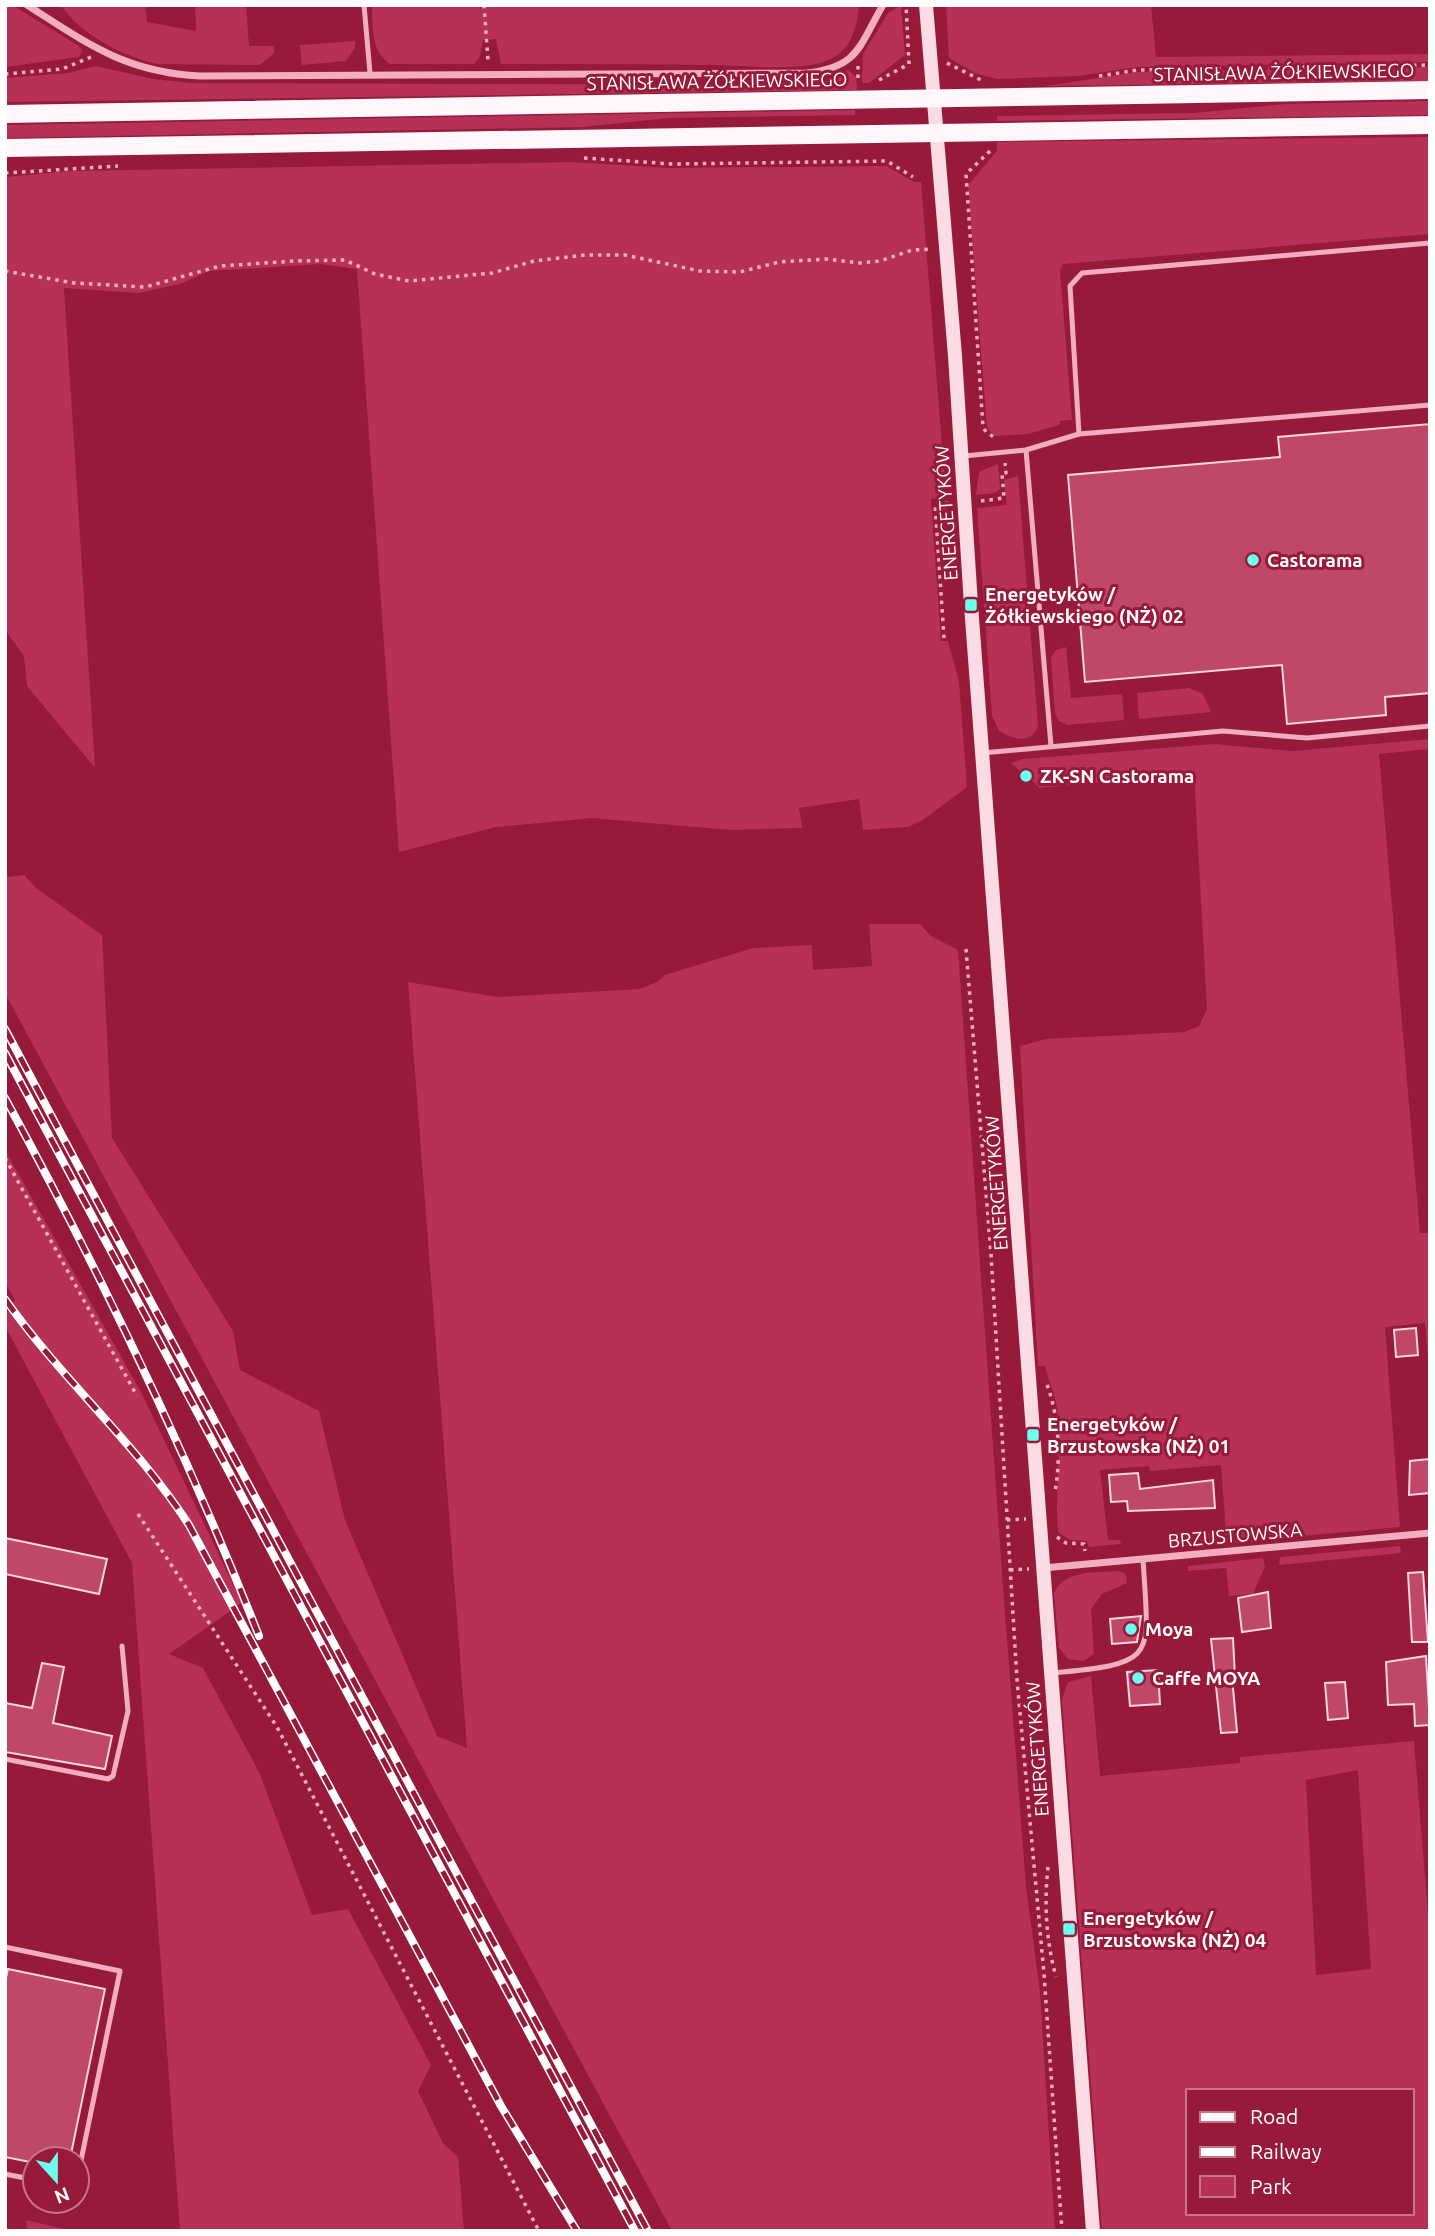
<svg xmlns="http://www.w3.org/2000/svg" width="1435" height="2236" font-family="Ubuntu,sans-serif">
	<rect width="100%" height="100%" fill="#971a3a"/>
	<!-- green -->
	<g fill="#b63155" fill-rule="evenodd">
		<path d="M5 5H12L79 46 82 50 79 57 5 67Z"/>
		<path d="M61 5H145L147 22 196 31 195 5H246L249 46H274V53L260 65 158 64C126 58 79 34 61 5Z"/>
		<path d="M372 5H480L481 14V5H859C857 29 851 52 826 61 801 71 749 66 720 65 647 64 574 64 501 64L496 39 483 40 480 56 474 64H390C370 50 373 27 372 5Z"/>
		<path d="M901 5 905 55 869 83H862L863 54 888 13Z"/>
		<path d="M946 5H1151L1156 57 1430 54V62L1137 67 1078 76 997 79 975 73 949 58Z"/>
		<path d="M355 41V48L346 61 302 65 300 45Z"/>
		<path d="M96 66 153 79 191 83 800 85 830 81 848 70 856 77 857 90 5 102V78L68 73Z"/>
		<path d="M1430 67V81L1046 86 1137 72Z"/>
		<path d="M1430 101V115L997 121V116L1194 113 1286 104Z"/>
		<path d="M855 110V115L670 118 582 127 5 138V125Z"/>
		<path d="M1430 137V234L1063 264 1060 270 1072 420 1060 421 1059 425 1028 434 995 436 987 428 968 185 997 151V142Z"/>
		<path d="M572 162 668 168 886 166 914 182H921L946 497 931 499 941 641H948L959 681 967 787 923 820 908 827 863 830 859 799 799 808 802 828 730 830 592 818 496 827 399 852 357 269 320 264 209 271 180 284 138 293 64 288 95 768 27 686 24 656 5 630V177L70 171Z"/>
		<path d="M998 464 1000 489 995 493 976 495 979 472Z"/>
		<path d="M1018 476 1038 726C1032 745 1012 739 999 731L992 716 977 508 1007 505 1004 480Z"/>
		<path d="M942 509H946L943 564 938 514Z"/>
		<path d="M1066 647 1071 698 1122 694 1124 720 1067 725 1059 721 1055 713 1051 658 1056 650Z"/>
		<path d="M1189 688 1203 694 1211 712 1139 719 1137 693Z"/>
		<path d="M1430 739V749L1379 754 1420 1233H1430V1382L1425 1323 1385 1327 1400 1527 1196 1546 1197 1534 1226 1531 1221 1465 1150 1471 1149 1466 1100 1470 1108 1540H1120L1121 1544 1089 1547 1087 1541 1070 1540 1058 1532C1054 1491 1063 1450 1057 1408 1055 1394 1048 1380 1045 1366H1038L1020 1046 1046 1039 1184 1032 1199 1026 1207 1009 1194 773 1040 788 1011 763 1023 759 1214 744 1293 751Z"/>
		<path d="M5 873 6 877 24 875 36 888 102 935 112 1138 233 1331 240 1370 319 1411 345 1520 437 1736 467 1748 408 982 497 997 639 989 657 982 665 975 753 948 812 945 813 970 872 966 869 924H920L931 936 958 950 1003 1588 1026 1886 1040 1992 1055 2231H672L5 993Z"/>
		<path d="M5 1150 142 1394 242 1603 169 1654 203 1668 260 1774 312 1915 348 1909 431 2065 418 2091 443 2143 458 2157 464 2231H180L132 1563 5 1326V1317L15 1300 5 1282Z"/>
		<path d="M1400 1546 1401 1553 1279 1565 1280 1557Z"/>
		<path d="M1263 1558 1265 1566 1253 1594 1229 1596 1226 1568 1188 1571V1566Z"/>
		<path d="M1119 1571 1126 1574 1127 1583 1102 1594 1091 1609 1094 1654 1084 1661 1068 1659 1059 1648 1054 1594C1062 1569 1098 1573 1119 1571Z"/>
		<path d="M1091 1676 1100 1776 1240 1763V1757L1414 1741 1430 1938V2231H1102L1062 1700 1068 1682ZM1358 1770 1371 1969 1316 1975 1306 1780ZM1188 2091H1412V2213H1188Z"/>
		<path d="M26 2220 73 2231H27Z"/>
	</g>
	<!-- building -->
	<g fill="#bf4767" stroke="#fbd5df" stroke-width="2">
		<path d="M1430 424V693L1385 697 1386 715 1287 724 1282 665 1085 682 1068 475 1280 457 1278 437Z"/>
		<path d="M1416 1328 1418 1355 1396 1357 1394 1330Z"/>
		<path d="M1429 1459 1430 1493 1409 1495 1410 1461Z"/>
		<path d="M1138 1473 1140 1489 1213 1480 1215 1508 1128 1511 1127 1501 1111 1502 1109 1475Z"/>
		<path d="M5 1538 107 1559 99 1594 5 1574Z"/>
		<path d="M1423 1572 1428 1642H1412L1408 1573Z"/>
		<path d="M1268 1592 1271 1628 1242 1632 1238 1598Z"/>
		<path d="M1141 1616 1137 1642 1112 1644 1110 1619Z"/>
		<path d="M1233 1638 1235 1677H1232L1237 1732 1221 1733 1211 1639Z"/>
		<path d="M1426 1656 1430 1725 1415 1726 1414 1704 1388 1705 1386 1662Z"/>
		<path d="M42 1663 64 1667 53 1723 112 1736 105 1769 5 1752V1703L32 1708Z"/>
		<path d="M1158 1670 1160 1704 1130 1706 1127 1672Z"/>
		<path d="M1345 1682 1348 1718 1328 1720 1325 1683Z"/>
		<path d="M8 1969 105 1989 70 2159H35V2163L5 2157V1982Z"/>
	</g>
	<g fill="none" stroke-linecap="round" stroke-linejoin="round">
		<!-- path -->
		<g stroke="#f0aec0" stroke-width="3.5" stroke-dasharray="3.5 5" stroke-linecap="butt">
			<path d="M484 5 488 61"/>
			<path d="M947 63 981 80"/>
			<path d="M858 66V83"/>
			<path d="M5 74 62 69 91 57"/>
			<path d="M1099 76 1138 70 1430 65"/>
			<path d="M879 80 909 64 906 5"/>
			<path d="M990 151 966 174 983 427 986 432 997 439"/>
			<path d="M584 158 673 164 887 161 913 177"/>
			<path d="M5 173 118 166"/>
			<path d="M5 271 74 283 145 287 220 266 295 261 345 260 375 274 409 281 492 273 534 261 585 255H625L700 271 740 272 779 262 826 259 860 263 880 261 912 250 932 249"/>
			<path d="M981 501 1004 498 1002 473H1006L1005 463"/>
			<path d="M944 638 935 504 949 503"/>
			<path d="M966 949 991 1254 1017 1680 1044 1974 1062 2231"/>
			<path d="M5 1158 137 1396"/>
			<path d="M1047 1385C1059 1415 1061 1460 1055 1491"/>
			<path d="M138 1514 277 1727 539 2231"/>
			<path d="M1007 1520 1026 1519"/>
			<path d="M1057 1537 1066 1543 1084 1544 1085 1551"/>
			<path d="M1010 1570 1029 1569"/>
			<path d="M1048 1867C1044 1904 1046 1940 1056 1977"/>
		</g>
		<!-- service -->
		<g stroke="#f0aec0" stroke-width="5">
			<path d="M364 5 370 73"/>
			<path d="M1079 434 1070 286 1082 273 1430 243"/>
			<path d="M1026 450 1051 746"/>
			<path d="M964 456 1026 450 1079 434 1430 405"/>
			<path d="M982 753 1223 731 1307 738 1430 726"/>
			<path d="M1053 1673C1159 1663 1149 1660 1143 1559"/>
			<path d="M5 1759 108 1779 113 1776 128 1711 122 1646"/>
			<path d="M5 1947 120 1971 77 2180"/>
			<path d="M5 2174 35 2180"/>
		</g>
		<!-- minor -->
		<g stroke="#f0aec0" stroke-width="7">
			<path d="M27 5C88 44 125 72 200 76L807 73C859 67 859 46 883 5"/>
			<path d="M1043 1568 1430 1533"/>
		</g>
		<!-- secondary -->
		<path stroke="#fbdce4" stroke-width="14" d="M926 5 955 356 971 605 1093 2231"/>
		<!-- primary -->
		<g stroke="#fff7f9" stroke-width="18">
			<path d="M5 114 1430 90"/>
			<path d="M5 148 1430 125"/>
		</g>
		<defs>
			<g id="rail">
				<path d="M5 1029 648 2231"/>
				<path d="M5 1053 635 2231"/>
				<path d="M5 1098C100 1272 186 1451 259 1636"/>
				<path d="M5 1299C61 1379 136 1443 189 1525L501 2106 577 2231"/>
			</g>
		</defs>
		<!-- rail casing -->
		<use href="#rail" stroke="#fff" stroke-width="8"/>
		<!-- rail -->
		<use href="#rail" stroke="#971a3a" stroke-width="5" stroke-dasharray="16" stroke-linecap="butt"/>
	</g>
	<!-- markers -->
	<g fill="#6dfff0" stroke="#971a3a" stroke-width="2.5">
		<circle cx="1253" cy="560" r="7"/>
		<rect x="964" y="598" width="14" height="14" rx="3.5"/>
		<circle cx="1026" cy="776" r="7"/>
		<rect x="1026" y="1428" width="14" height="14" rx="3.5"/>
		<circle cx="1131" cy="1629" r="7"/>
		<circle cx="1138" cy="1678" r="7"/>
		<rect x="1062" y="1922" width="14" height="14" rx="3.5"/>
	</g>
	<g text-anchor="middle" stroke-width="6" stroke-linejoin="round" paint-order="stroke">
		<!-- street labels -->
		<g font-size="19" fill="#fff" stroke="#971a3a">
			<text transform="translate(1284 72) rotate(-1)" y="7">STANISŁAWA ŻÓŁKIEWSKIEGO</text>
			<text transform="translate(717 81) rotate(-1)" y="7">STANISŁAWA ŻÓŁKIEWSKIEGO</text>
			<text transform="translate(946 513) rotate(-94)" y="7">ENERGETYKÓW</text>
			<text transform="translate(996 1183) rotate(-94)" y="7">ENERGETYKÓW</text>
			<text transform="translate(1235 1535) rotate(-5)" y="7">BRZUSTOWSKA</text>
			<text transform="translate(1037 1749) rotate(-94)" y="7">ENERGETYKÓW</text>
		</g>
		<!-- poi labels -->
		<g font-size="19" font-weight="bold" fill="#fff" stroke="#971a3a" text-anchor="start">
			<text x="1267" y="567">Castorama</text>
			<text x="985" y="601">Energetyków /<tspan x="985" dy="22">Żółkiewskiego (NŻ) 02</tspan></text>
			<text x="1040" y="783">ZK-SN Castorama</text>
			<text x="1047" y="1431">Energetyków /<tspan x="1047" dy="22">Brzustowska (NŻ) 01</tspan></text>
			<text x="1145" y="1636">Moya</text>
			<text x="1152" y="1685">Caffe MOYA</text>
			<text x="1083" y="1925">Energetyków /<tspan x="1083" dy="22">Brzustowska (NŻ) 04</tspan></text>
		</g>
	</g>
	<!-- border -->
	<rect width="1435" height="2236" fill="none" stroke="#ffffff" stroke-width="14"/>
	<!-- legend -->
	<rect x="1186" y="2089" width="228" height="126" fill="#971a3a" stroke="#c17689" stroke-width="2"/>
	<rect x="1200" y="2112" width="35" height="10" fill="#fff7f9" stroke="#c17689" stroke-width="2"/>
	<text x="1250" y="2124" font-size="21" fill="#ffffff">Road</text>
	<rect x="1200" y="2147" width="35" height="10" fill="#ffffff" stroke="#c17689" stroke-width="2"/>
	<text x="1250" y="2159" font-size="21" fill="#ffffff">Railway</text>
	<rect x="1200" y="2176" width="35" height="21" fill="#b63155" stroke="#c17689" stroke-width="2"/>
	<text x="1250" y="2194" font-size="21" fill="#ffffff">Park</text>
	<!-- north arrow -->
	<g transform="translate(56 2180) rotate(159)"><circle r="33" fill="#971a3a" stroke="#c17689" stroke-width="2"/>
	<path d="M0-5L12 26L0 18L-12 26Z" fill="#6dfff0"/>
	<text y="-10" font-size="19" font-weight="bold" text-anchor="middle" fill="#ffffff">N</text>
	</g>
</svg>
